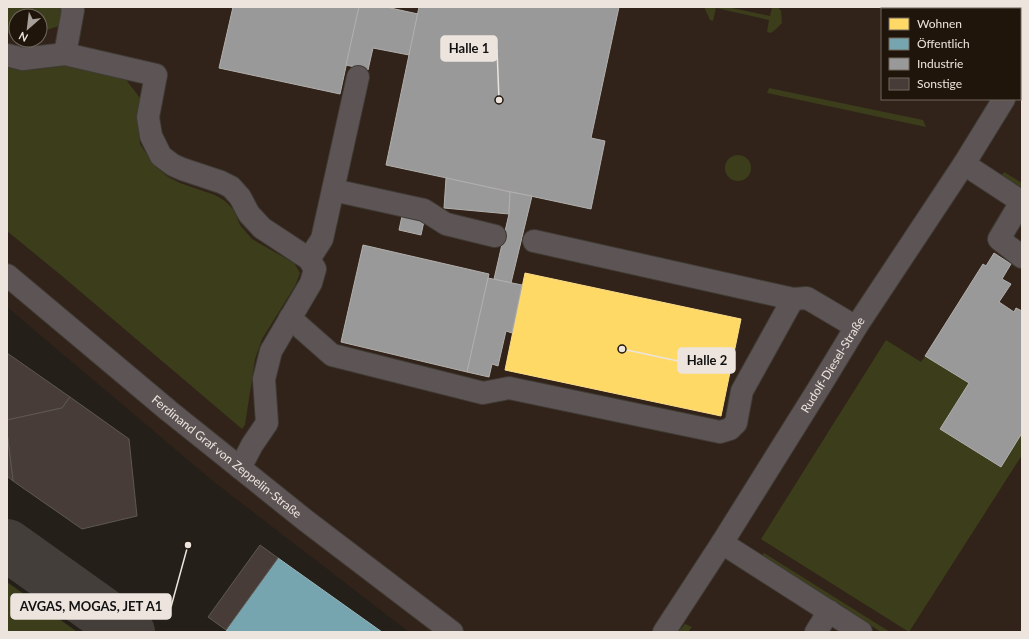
<svg xmlns="http://www.w3.org/2000/svg" width="1029" height="639" font-family="Lato,sans-serif">
	<rect width="100%" height="100%" fill="#251f19"/>
	<!-- industrial -->
	<path fill="#312319" fill-rule="evenodd" d="M7 7H1022V632H409L214 482 7 307ZM882 9H1020V99H882ZM16 16H40V40H16Z"/>
	<!-- green -->
	<g fill="#3b3d1b">
		<path d="M7 7H63L59 26 40 32V16H16V34L7 33Z"/>
		<path d="M704 7H727L770 16 772 7H778L781 11 782 23 776 29 771 33 767 32 769 20 716 8 713 21 710 20Z"/>
		<path d="M69 65 124 77 140 98 137 117 140 144 154 165 168 177 180 183 215 195 225 201 234 210 240 225 252 239 294 263 300 273 295 286 262 339 255 359 245 425 242 429 62 276 7 231V67C24 74 51 67 69 65Z"/>
		<path d="M769 88 923 120 926 127 767 93Z"/>
		<circle cx="738" cy="168" r="13"/>
		<path d="M1004 172 1022 183V188L1002 175Z"/>
		<path d="M886 340 921 362 925 356 969 383 940 429 1022 433V455L909 632 761 539Z"/>
		<path d="M764 553 890 632H881L762 556Z"/>
		<path d="M7 582 76 631 77 632H7Z"/>
		<path d="M685 624 692 627 688 632H678Z"/>
	</g>
	<!-- homes -->
	<path fill="#ffd966" stroke="#fadc8a" d="M525 273 741 319 721 416 505 370Z"/>
	<!-- public -->
	<path fill="#76a5af" stroke="#9ab8bd" d="M278 558 382 632H229L226 630Z"/>
	<!-- industry -->
	<g fill="#999" stroke="#b2b0ae">
		<path d="M233 7H359L340 94 219 68Z"/>
		<path d="M359 7H386L418 14 409 55 373 48 368 70 346 65Z"/>
		<path d="M419 7H619L591 138 605 141 591 209 386 165Z"/>
		<path d="M446 178 510 192 509 214 444 208Z"/>
		<path d="M510 192 532 196 511 283 494 279 509 214Z"/>
		<path d="M402 216 424 221 421 235 399 230Z"/>
		<path d="M363 245 489 274 467 372 341 342Z"/>
		<path d="M994 253 1011 264 1002 279 1011 284 999 302 1014 312 1016 308 1022 311V433L1001 467 940 429 969 383 925 356 983 264 986 266Z"/>
		<path d="M488 278 522 285 512 333 506 331 498 366 492 364 489 377 467 372Z"/>
	</g>
	<g fill="none" stroke-linecap="round" stroke-linejoin="round">
		<!-- taxiway -->
		<path stroke="#443e3a" stroke-width="52" d="M7 545 129 632"/>
	</g>
	<!-- building -->
	<g fill="#483c38" stroke="#5d5753">
		<path d="M7 353 70 397 62 408 7 420Z"/>
		<path d="M70 397 129 439 137 516 82 529 13 481 7 432V420L62 408Z"/>
		<path d="M7 432 13 481 7 476Z"/>
		<path d="M260 545 278 558 226 630 208 617Z"/>
	</g>
	<g fill="none" stroke-linecap="round" stroke-linejoin="round">
		<defs>
			<g id="minor">
				<path d="M65 54 73 10 72 7"/>
				<path d="M7 55 23 59 65 54 156 75 148 117 151 136 161 156 173 165 182 169 221 182 231 187 240 197 249 214 262 228 309 259 315 269 311 283 271 351 264 379 267 423 252 445 240 468"/>
				<path d="M1020 72 1022 69"/>
				<path d="M964 164 1022 202"/>
				<path d="M333 190 424 210 446 224 495 236"/>
				<path d="M1021 202 999 239 1022 257"/>
				<path d="M534 241 793 299 807 298 856 327"/>
				<path d="M309 259 322 239 358 77"/>
				<path id="s1" d="M7 275 169 411 305 520 452 632"/>
				<path d="M290 318 332 355 483 393 509 388 720 432 730 429 736 423 742 391 793 299"/>
				<path d="M722 543 861 632"/>
				<path id="s2" d="M664 632 722 543 822 383 856 327 964 164 1004 99"/>
				<path d="M816 632 829 611"/>
			</g>
		</defs>
		<!-- minor casing -->
		<use href="#minor" stroke="#403b35" stroke-width="24"/>
		<!-- minor -->
		<use href="#minor" stroke="#5d5555" stroke-width="22"/>
	</g>
	<g text-anchor="middle" stroke-width="4" stroke-linejoin="round" paint-order="stroke">
		<!-- street labels -->
		<g font-size="12" fill="#ede4de" stroke="#20150b">
			<text dy="4" stroke="none"><textPath href="#s2" startOffset="316">Rudolf-Diesel-Straße</textPath></text>
			<text dy="4" stroke="none"><textPath href="#s1" startOffset="285">Ferdinand Graf von Zeppelin-Straße</textPath></text>
		</g>
	</g>
	<!-- callouts -->
	<path fill="none" stroke="#ede4de" stroke-width="1.5" d="M499 100L497 49M622 349L678 361M188 545L171 607"/>
	<g fill="#ede4de" stroke="#20150b" stroke-width="1.5">
		<circle cx="499" cy="100" r="4"/>
		<circle cx="622" cy="349" r="4"/>
		<circle cx="188" cy="545" r="4"/>
	</g>
	<g fill="#ede4de" stroke="#ede4de" stroke-width="1.5">
		<rect x="441" y="36" width="56" height="25" rx="4"/>
		<rect x="678" y="348" width="57" height="25" rx="4"/>
		<rect x="11" y="594" width="160" height="25" rx="4"/>
	</g>
	<g font-size="13" text-anchor="middle" font-weight="bold" fill="#111">
		<text x="469" y="53">Halle 1</text>
		<text x="707" y="365">Halle 2</text>
		<text x="91" y="611">AVGAS, MOGAS, JET A1</text>
	</g>
	<!-- border -->
	<rect width="1029" height="639" fill="none" stroke="#ede4de" stroke-width="16"/>
	<!-- legend -->
	<rect x="881" y="8" width="140" height="92" fill="#20150b" stroke="#72685f"/>
	<rect x="889" y="18" width="20" height="12" fill="#ffd966" stroke="#72685f"/>
	<text x="917" y="28" font-size="12" fill="#ede4de">Wohnen</text>
	<rect x="889" y="38" width="20" height="12" fill="#76a5af" stroke="#72685f"/>
	<text x="917" y="48" font-size="12" fill="#ede4de">Öffentlich</text>
	<rect x="889" y="58" width="20" height="12" fill="#999999" stroke="#72685f"/>
	<text x="917" y="68" font-size="12" fill="#ede4de">Industrie</text>
	<rect x="889" y="78" width="20" height="12" fill="#483c38" stroke="#72685f"/>
	<text x="917" y="88" font-size="12" fill="#ede4de">Sonstige</text>
	<!-- north arrow -->
	<g transform="translate(28 28) rotate(208)"><circle r="19" fill="#20150b" stroke="#72685f"/>
	<path d="M0-3L7 15L0 10L-7 15Z" fill="#a79f99"/>
	<text y="-6" font-size="11" font-weight="bold" text-anchor="middle" fill="#ede4de">N</text>
	</g>
</svg>
